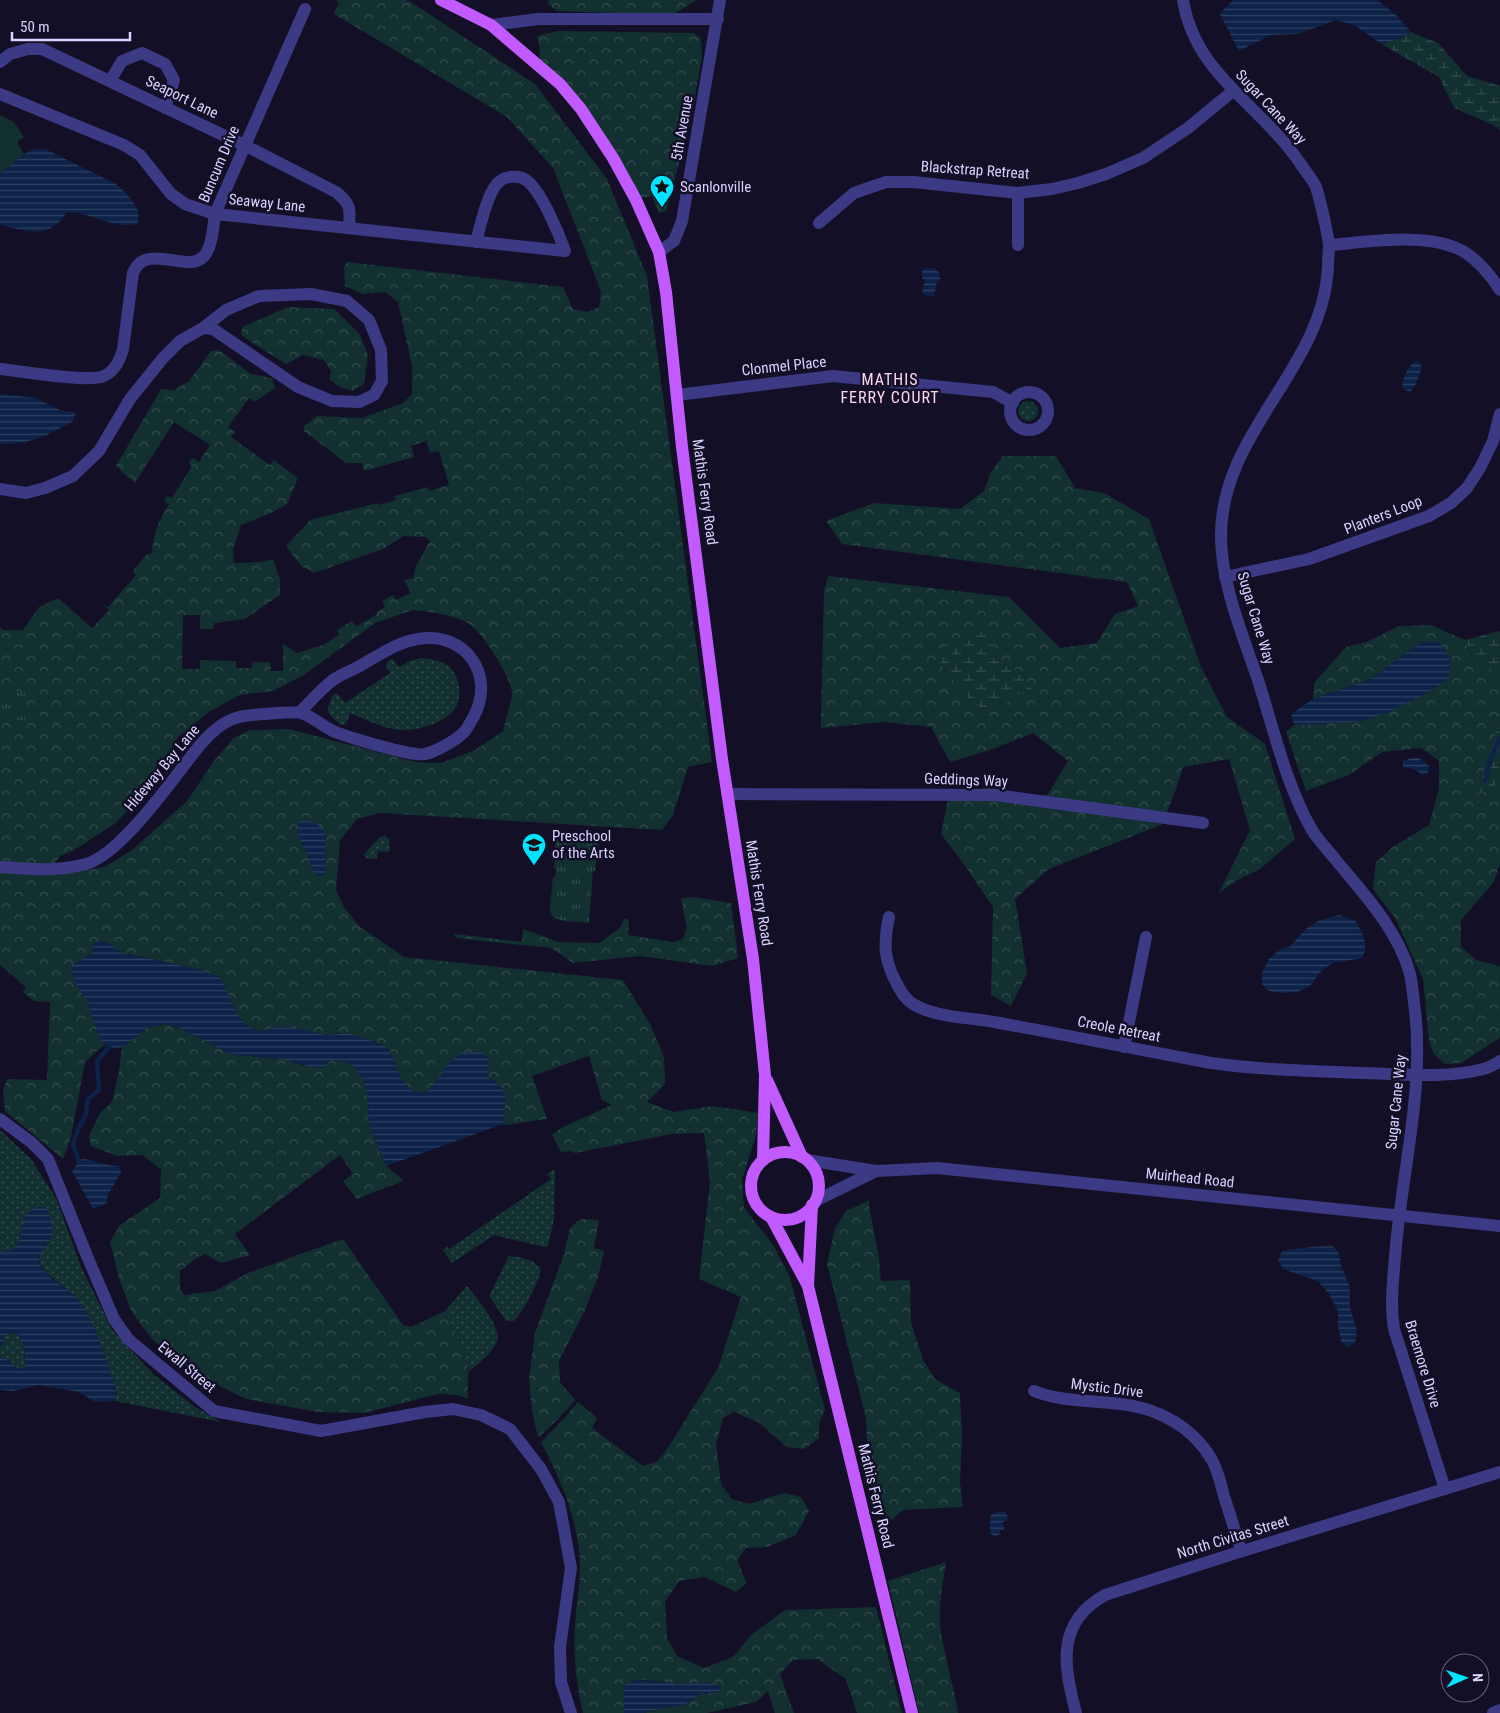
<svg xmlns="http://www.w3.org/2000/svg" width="1500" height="1713" font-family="'Roboto Condensed',sans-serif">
	<defs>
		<pattern id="grass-dots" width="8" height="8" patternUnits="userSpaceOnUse" patternTransform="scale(1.25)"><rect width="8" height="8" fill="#12302f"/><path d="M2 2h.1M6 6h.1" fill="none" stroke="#344d4e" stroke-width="1.8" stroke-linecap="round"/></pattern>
		<pattern id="forest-crowns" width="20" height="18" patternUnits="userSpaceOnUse" patternTransform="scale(1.25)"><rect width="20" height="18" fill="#12302f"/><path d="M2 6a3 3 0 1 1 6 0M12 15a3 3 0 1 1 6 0" fill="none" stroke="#344d4e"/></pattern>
		<pattern id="wetland-marsh" width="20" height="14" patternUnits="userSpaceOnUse" patternTransform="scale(1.25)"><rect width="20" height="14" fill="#12302f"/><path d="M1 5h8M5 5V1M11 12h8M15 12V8" fill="none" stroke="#344d4e"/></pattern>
		<pattern id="park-tufts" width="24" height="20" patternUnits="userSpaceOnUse" patternTransform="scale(1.25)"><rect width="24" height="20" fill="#12302f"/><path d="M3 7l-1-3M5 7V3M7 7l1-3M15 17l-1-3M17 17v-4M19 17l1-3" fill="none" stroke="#344d4e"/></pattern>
		<pattern id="water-rules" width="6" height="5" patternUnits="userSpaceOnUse" patternTransform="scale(1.25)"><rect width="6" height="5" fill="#0c2248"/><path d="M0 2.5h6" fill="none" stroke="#2f4163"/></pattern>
	</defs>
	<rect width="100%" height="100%" fill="#130f26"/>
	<!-- grass -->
	<g fill="url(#grass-dots)">
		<circle cx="1028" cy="411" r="10"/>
		<path d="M421 658C430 659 439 660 447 665 459 673 463 695 456 707 447 723 418 731 401 730 384 729 367 720 350 713L346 724 341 725C325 711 326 714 333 694H338L345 703 390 673 386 665 387 662 392 659 399 667 410 661Z"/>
		<path d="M385 836 390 841 389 852 378 851 377 859 366 858 364 855 366 852 380 837Z"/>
		<path d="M0 1130 31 1159 57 1200 81 1267 113 1331 153 1374 195 1407 221 1422 115 1401 117 1391 78 1298 45 1272 40 1263V1254L52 1236 21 1233 19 1244 9 1252H0Z"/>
		<path d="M555 1169 554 1219 548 1246 544 1247 494 1235 452 1263 443 1250 447 1247 449 1249 551 1179 547 1174Z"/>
		<path d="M509 1256C521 1257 536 1259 541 1271 535 1288 526 1307 514 1321H506L489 1296Z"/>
		<path d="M467 1286C476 1298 505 1329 496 1344 490 1355 477 1364 468 1373L469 1368 461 1345 445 1311Z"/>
		<path d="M11 1333 18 1334 23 1344 26 1368 18 1369 7 1358H0V1346L4 1345V1336Z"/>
	</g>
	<!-- forest -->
	<g fill="url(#forest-crowns)" fill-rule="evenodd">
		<path d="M335 0H405L411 2 535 84 607 179 647 276 712 762 688 767 673 815 662 830 380 813 357 819 340 840 336 890 344 907 359 926 404 957 623 980 650 1024 664 1057 665 1084 647 1102 673 1112 713 1106 758 1113 756 1135 742 1180 744 1208 774 1246 790 1278 825 1410 819 1423V1438L804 1449 787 1447 758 1422 734 1412 723 1418 716 1444 721 1484 732 1499 749 1504 784 1493 801 1497 809 1511 796 1535 767 1547 746 1548 737 1561 747 1583 736 1592 705 1577 679 1581 665 1602 667 1638 677 1656 704 1668 733 1657 752 1634 785 1610 876 1607 902 1713H857L846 1679 817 1659 793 1660 780 1674 794 1713H775L768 1691 756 1702 707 1713H644L662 1708 684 1705 699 1695 720 1691 711 1683 680 1684 646 1680H634L624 1698V1713H583C576 1684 573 1655 575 1626 576 1607 580 1587 580 1568 580 1523 561 1481 541 1442L558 1425 578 1402 597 1418 592 1428 643 1466 656 1462 664 1454 718 1368 741 1297 699 1279 710 1181 704 1133 672 1134 575 1153 571 1151 561 1152 552 1135 561 1128 612 1105 602 1100 589 1056 532 1076 547 1119 507 1125 503 1124 504 1113 496 1082 488 1077V1057L436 1081 429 1090 423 1093 413 1092 401 1079 392 1055 387 1047 367 1039 337 1033 325 1035 294 1028 275 1027 263 1031 255 1030 244 1024 237 1014 220 977 197 969 123 953 113 948 107 942 92 949V954L72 965 75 982 88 1004 100 1039 104 1045 85 1062 71 1137 63 1159 5 1111 3 1091 7 1079 47 1080 50 1002 34 1001 23 992 26 987 0 965V627L3 630H23L39 607 58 598 92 628 109 610 103 605 108 607 136 575 133 571 146 555 152 553C154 532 158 522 169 504L164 501 167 496 172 498 192 466 189 463 192 458 199 462 210 445 174 422 135 483 116 466 161 389 174 390 189 381 211 351 219 350 251 374 272 378 275 388 255 402 249 398 228 427 235 432 231 437 270 465 274 460 298 478 287 504 271 513 241 525 233 549 234 563 260 562 273 559 280 579V595L245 619 214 623 213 629H200V615H183L182 669H200V660L236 661V668H252L253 662H270L271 671H283V644L297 653 323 645 339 635 337 630 352 621 356 627 377 614V612L385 607 382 601 393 595 396 600 411 593 404 580 413 578 416 566 430 541 425 537 404 536 383 549 314 573 301 566 286 546 310 520 378 503 379 505 396 500 395 496 428 487 429 491 449 485 439 451 430 453 426 441 411 446 414 457 364 471 362 463H346L304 431V426L317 416 362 418 403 403 412 394V366L398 302 385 292 362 294 345 286 344 267 347 262 563 287 573 309 588 312 599 307 601 291 553 168 507 117 334 14 339 2ZM413 610C430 612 450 614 466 622 481 629 511 677 512 693 512 700 505 722 503 731L475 750 441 763 416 762 289 729 250 730 234 738 214 761 187 801 132 850 105 867 57 875 53 866 60 856 74 850 113 825 147 792 179 736 209 712 240 695 273 691 304 675 375 623Z"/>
		<path d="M549 0H697L672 15 557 11 548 4Z"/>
		<path d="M557 31 694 33 701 39 702 56 691 119 666 211 659 213 652 196 643 198 638 195 539 58 540 48 537 36Z"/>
		<path d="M288 307 334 309 359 333 368 355 364 384 352 391 338 386 329 379 331 371 324 360 303 355 286 364 245 338 241 334 242 327Z"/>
		<path d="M1003 456H1056L1075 488 1104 493 1149 519 1201 667 1227 717 1265 744 1295 839 1260 869 1234 882 1219 893 1250 830 1229 759 1183 767 1174 795 1161 825 1049 869 1015 899 1027 973 1011 1006 991 995 993 907 963 863 941 834 948 800 999 783 1022 805 1048 794 1068 761 1033 733 990 750 950 762 931 727 884 722 821 728V722L824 591 828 576 1009 597 1060 648 1097 643 1115 614 1138 606 1127 582 842 544 826 521 874 503 960 509 984 491 991 472ZM946 643H958L1023 674 1032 689 1023 692 992 710 974 705 943 668Z"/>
		<path d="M1431 625 1465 640 1471 655 1500 675V720L1476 796 1500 782V864L1493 883 1461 920V947L1476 960 1500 966V1038L1461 1063 1445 1064 1434 1054 1429 1041 1423 979 1395 918 1373 889 1376 862 1393 847 1429 825 1439 788V761L1421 748 1382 752 1349 775 1306 791 1286 732 1294 725 1336 723 1421 642 1371 679 1313 699 1314 683 1346 647 1367 642 1399 626Z"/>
		<path d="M694 897 731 903 738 958 712 966 640 956 573 963 551 948 457 938 454 936 455 934 522 942 523 929 558 942 599 943 620 928 624 919H627L629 921 628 935 673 942 683 939 687 928 681 898Z"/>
		<path d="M165 1024 177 1027 231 1054 287 1060 304 1066 323 1067 330 1061 342 1060 355 1067 364 1080 368 1099 369 1124 386 1166 400 1177 403 1181 357 1199 343 1181 353 1174 340 1155 235 1234 250 1255 221 1263 205 1254 195 1259 180 1271V1287L184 1295 215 1291 248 1273 343 1239 403 1325 411 1327 445 1311C453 1329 464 1347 468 1367 469 1373 467 1391 468 1399L458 1395 438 1394 364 1413 317 1412 246 1399 195 1374 153 1340 131 1311 119 1278 110 1242 120 1225 160 1198 161 1170 143 1155 117 1156 91 1146 89 1136 100 1113 112 1102 119 1071 122 1047 149 1027Z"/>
		<path d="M870 1200 869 1206 879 1257 881 1281 910 1280 911 1322 923 1360 935 1379 960 1393 962 1437 960 1481 963 1507 903 1510 890 1521 883 1515 867 1443 866 1418 827 1264 835 1228 846 1211Z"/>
		<path d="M582 1219 599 1220 594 1248 604 1251 598 1277 585 1310 559 1361 560 1382 575 1400 558 1419 538 1438 531 1404 529 1378 535 1333 564 1254 570 1228 578 1221Z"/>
		<path d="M946 1562C943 1585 937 1609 941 1632 945 1659 954 1686 958 1713H919L888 1581Z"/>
	</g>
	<!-- wetland -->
	<g fill="url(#wetland-marsh)">
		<path d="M1411 32 1438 43 1467 76 1500 86V130L1493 125 1454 108 1439 77 1383 45 1387 42 1399 39Z"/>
		<path d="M978 630 991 639 994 659 1023 674 1032 689 1023 692 992 710 974 705 943 668 940 657 946 643H958Z"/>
		<path d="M1500 631V676L1471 655 1465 640Z"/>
		<path d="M1500 720V782L1476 796Z"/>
	</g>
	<!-- park -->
	<g fill="url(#park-tufts)">
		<path d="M24 690 29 719 0 723V694Z"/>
		<path d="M556 838 598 842 595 871H593L589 923C542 919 549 922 553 877H555L556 869 554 868Z"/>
	</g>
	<!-- garden -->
	<path fill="#12302f" d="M0 115 14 122 24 137 17 142 24 154 0 173Z"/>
	<!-- water -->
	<g fill="url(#water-rules)">
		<path d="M1233 0H1377L1395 14 1411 32 1399 39 1387 42 1383 45 1354 25 1336 20 1298 34 1271 35 1239 51 1220 14Z"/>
		<path d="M35 149H45L116 184C127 193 142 208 138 223 122 232 86 211 67 212 48 241 28 231 0 225V173L24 154Z"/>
		<path d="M925 268 936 269 939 273 940 280 937 282 934 296 925 295 922 293 925 280 922 278V271Z"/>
		<path d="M1418 361 1422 367C1419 376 1417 385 1410 392L1407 391 1402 387C1403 377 1408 364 1418 361Z"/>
		<path d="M0 394 36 398 60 410 76 413 72 422 47 435 23 443 0 444Z"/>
		<path d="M1421 642H1438C1452 655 1451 662 1448 680L1427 693 1386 713 1363 721 1294 725 1291 714 1313 699 1371 679Z"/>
		<path d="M1415 757 1419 758 1429 766 1428 773 1423 775 1414 769 1403 767V761Z"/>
		<path d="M311 820 323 829 326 837 325 874 322 876H316L299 838 297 828 300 821Z"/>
		<path d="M1339 915 1356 921C1362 933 1370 945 1362 958L1333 963 1322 970 1310 986 1297 992 1282 993 1269 991 1262 984V973L1268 960 1279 950 1289 947 1307 928 1320 920Z"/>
		<path d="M100 941C109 942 115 949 123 953L197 969 220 977 237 1013 244 1024 255 1030 263 1031 275 1027 294 1028 325 1035 346 1033 367 1039 387 1047 392 1055 401 1079 413 1092 423 1093 429 1090 449 1063 462 1053 481 1051 488 1057V1077C511 1093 505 1099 503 1124L386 1166 369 1124 368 1099 364 1080 354 1067 342 1060 330 1061 323 1067 314 1068 287 1060 231 1054 177 1027 165 1024 149 1027 122 1047 114 1048 104 1045 100 1039 88 1004 75 982 71 972 72 965 92 954 93 944Z"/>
		<path d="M81 1159C97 1160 103 1166 119 1166L121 1172 107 1197V1203L93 1209 72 1171Z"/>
		<path d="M37 1207H46C49 1216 55 1227 52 1237 49 1246 37 1252 40 1263 45 1280 69 1287 79 1300 96 1323 107 1363 117 1391L115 1401 95 1402 79 1392 39 1385 13 1391 0 1390V1358H6L18 1369 25 1368C26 1356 24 1345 18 1334L11 1333 4 1336V1345L0 1346V1252C22 1251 21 1232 25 1215Z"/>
		<path d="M1332 1246 1339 1253 1341 1265 1350 1287V1307L1357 1330 1355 1343 1347 1347 1341 1341 1338 1327V1311L1329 1294 1318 1281 1283 1269 1278 1260 1282 1251 1311 1247Z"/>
		<path d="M996 1512H1006L1008 1519 1000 1524 1004 1525V1530H1000V1534C996 1537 993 1536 990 1533V1516Z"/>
		<path d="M634 1680C650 1680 665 1683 681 1684 694 1684 707 1681 720 1686V1691L699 1695 684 1705 662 1708 644 1713H624V1686Z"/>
	</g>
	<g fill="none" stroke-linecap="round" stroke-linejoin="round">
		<!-- stream -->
		<g stroke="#0c2248" stroke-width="4.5">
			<path d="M1485 781 1492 755 1500 738"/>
			<path d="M79 1162 73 1144 76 1134 86 1114 88 1099 99 1090 97 1061 109 1047"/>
		</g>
		<!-- minor -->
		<g stroke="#3d3a85" stroke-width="12">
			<path d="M1183 0C1195 75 1261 105 1300 163 1305 171 1312 179 1316 187 1320 199 1327 231 1329 244 1329 251 1328 259 1328 266 1324 369 1219 432 1221 539 1222 586 1243 636 1258 680 1273 727 1287 788 1312 830 1318 840 1328 850 1335 859 1364 894 1398 930 1410 974 1412 983 1413 994 1414 1003 1426 1086 1401 1174 1395 1257 1393 1281 1390 1305 1394 1329L1445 1489"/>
			<path d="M491 25 538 19H718"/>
			<path d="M0 62 10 54 28 49H42L244 145 336 192C352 205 350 209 349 228"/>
			<path d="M110 81 122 61 142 53 165 64 174 80 165 108"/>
			<path d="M0 94 124 145 140 155 171 194 185 204 215 214 565 251C559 234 541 190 526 180 519 175 506 176 500 181 488 189 480 227 476 242"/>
			<path d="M819 223 854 193 886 182H913L1018 193 1052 189 1078 183 1106 174 1143 158 1188 128 1233 91"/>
			<path d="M1018 245V193"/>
			<path d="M1329 245C1368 242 1432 231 1466 253 1481 263 1491 276 1500 290"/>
			<path d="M659 252 674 241 682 221 720 0"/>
			<path d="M0 369C21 371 88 383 104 376 115 371 120 360 123 349L133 273C146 240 189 276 205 255 213 244 213 226 215 214L305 9"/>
			<circle cx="1029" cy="411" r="19"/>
			<path d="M677 395 833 376 993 392 1013 403"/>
			<path d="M0 489 26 493 45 488 73 476 99 451 130 399 163 358 180 341 203 328 226 310 259 296 311 294 347 301 369 320 381 350 382 381 374 395 359 402 332 401 298 387 213 329 203 328"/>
			<path d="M1225 577 1309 559 1429 516 1451 503 1467 488 1480 468 1493 441 1500 414"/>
			<path d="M727 794 995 795 1203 823"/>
			<path d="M0 867C29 869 57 872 86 864 119 855 168 786 189 759 201 743 218 722 239 717 245 715 296 711 301 713 312 716 322 726 333 731 347 737 413 757 425 754 435 752 457 740 464 732 468 728 470 722 473 718 497 675 465 631 418 639 397 642 376 657 358 667 350 671 340 675 333 680 321 689 310 702 300 712"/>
			<path d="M889 917C883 945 884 961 898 986 902 993 906 1000 913 1004 936 1018 968 1017 994 1022 1067 1035 1139 1050 1211 1063 1262 1070 1313 1071 1364 1073 1402 1074 1446 1079 1483 1069 1489 1068 1495 1064 1500 1061"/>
			<path d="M1124 1047 1146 937"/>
			<path d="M0 1119 31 1142 48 1159 87 1256 114 1319 128 1339 214 1411 321 1431 425 1412 453 1409 481 1415 510 1429 541 1469 559 1502 571 1568 560 1647 561 1682 571 1713"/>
			<path d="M807 1160 876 1171 937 1168 1500 1226"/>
			<path d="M815 1201 876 1171"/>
			<path d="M1034 1391C1061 1402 1092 1400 1121 1404 1158 1408 1193 1427 1212 1460 1218 1471 1221 1484 1224 1496 1230 1515 1236 1533 1241 1551"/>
			<path d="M1076 1713C1064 1666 1055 1623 1105 1595L1236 1553 1500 1472"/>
			<path d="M1493 1713 1500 1710"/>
		</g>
		<!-- major -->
		<g stroke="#c25bff" stroke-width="12">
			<path d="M441 0 491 25 560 84 581 109 613 158 636 200 659 252 666 292 682 447 722 759 753 959 765 1075 763 1160"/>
			<path d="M767 1080 802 1157"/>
			<circle cx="785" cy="1186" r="34"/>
			<path d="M771 1217 808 1286 912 1713"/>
			<path d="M808 1286 812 1205"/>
		</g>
	</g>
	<!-- icons -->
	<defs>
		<symbol id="sight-pin" viewBox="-11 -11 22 30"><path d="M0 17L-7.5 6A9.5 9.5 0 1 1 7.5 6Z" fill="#00e5ff" stroke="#130f26"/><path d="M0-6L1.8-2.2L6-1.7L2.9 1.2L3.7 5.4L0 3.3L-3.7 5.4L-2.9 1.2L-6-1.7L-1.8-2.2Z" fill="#111"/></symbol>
		<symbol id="school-pin" viewBox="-11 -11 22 30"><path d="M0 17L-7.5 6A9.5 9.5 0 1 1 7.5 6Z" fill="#00e5ff" stroke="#130f26"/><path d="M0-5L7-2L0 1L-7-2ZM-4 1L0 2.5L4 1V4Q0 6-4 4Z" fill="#111"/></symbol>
	</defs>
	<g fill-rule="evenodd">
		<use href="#sight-pin" x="648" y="173" width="28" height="38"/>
		<use href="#school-pin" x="520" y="831" width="28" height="38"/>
	</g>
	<g text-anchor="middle" stroke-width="5" stroke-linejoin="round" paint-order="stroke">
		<!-- street labels -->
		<g font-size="15" fill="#d9d4ff" stroke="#130f26">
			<text transform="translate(182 97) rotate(26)" y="5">Seaport Lane</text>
			<text transform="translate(1271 107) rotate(47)" y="5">Sugar Cane Way</text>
			<text transform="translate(682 128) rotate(-80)" y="5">5th Avenue</text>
			<text transform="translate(219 164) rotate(-67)" y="5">Buncum Drive</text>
			<text transform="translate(975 170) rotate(4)" y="5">Blackstrap Retreat</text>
			<text transform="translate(267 203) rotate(6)" y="5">Seaway Lane</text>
			<text transform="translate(784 366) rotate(-6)" y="5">Clonmel Place</text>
			<text transform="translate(705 492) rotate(82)" y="5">Mathis Ferry Road</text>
			<text transform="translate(1383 515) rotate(-21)" y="5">Planters Loop</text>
			<text transform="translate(1256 618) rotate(73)" y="5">Sugar Cane Way</text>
			<text transform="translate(162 768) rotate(-50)" y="5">Hideway Bay Lane</text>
			<text transform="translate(966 780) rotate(2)" y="5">Geddings Way</text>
			<text transform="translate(759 893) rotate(81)" y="5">Mathis Ferry Road</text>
			<text transform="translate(1119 1029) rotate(11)" y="5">Creole Retreat</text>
			<text transform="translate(1396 1102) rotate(-84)" y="5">Sugar Cane Way</text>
			<text transform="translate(1190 1178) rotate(6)" y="5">Muirhead Road</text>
			<text transform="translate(1423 1364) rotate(73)" y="5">Braemore Drive</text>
			<text transform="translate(187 1367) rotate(40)" y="5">Ewall Street</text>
			<text transform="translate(1107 1388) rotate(7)" y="5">Mystic Drive</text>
			<text transform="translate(876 1496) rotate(76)" y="5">Mathis Ferry Road</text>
			<text transform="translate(1233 1537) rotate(-17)" y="5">North Civitas Street</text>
		</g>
		<!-- poi labels -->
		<g font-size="15" fill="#d9d4ff" stroke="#130f26" text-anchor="start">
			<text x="680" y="192">Scanlonville</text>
			<text x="552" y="841">Preschool<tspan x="552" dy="17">of the Arts</tspan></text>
		</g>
		<!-- neighbourhood labels -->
		<g font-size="16" letter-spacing="1" fill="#ffd6f0" stroke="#130f26">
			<text x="890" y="385">MATHIS<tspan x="890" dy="18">FERRY COURT</tspan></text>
		</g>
	</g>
	<!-- north arrow -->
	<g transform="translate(1465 1678) rotate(88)"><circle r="24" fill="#130f26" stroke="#625e7d"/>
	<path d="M0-4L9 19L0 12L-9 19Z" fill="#00e5ff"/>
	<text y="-8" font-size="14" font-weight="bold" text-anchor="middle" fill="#d9d4ff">N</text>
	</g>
	<!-- scale -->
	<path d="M12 32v8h118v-8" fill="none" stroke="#d9d4ff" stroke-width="2.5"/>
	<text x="20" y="32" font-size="15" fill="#d9d4ff" stroke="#130f26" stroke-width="4" paint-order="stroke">50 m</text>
</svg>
